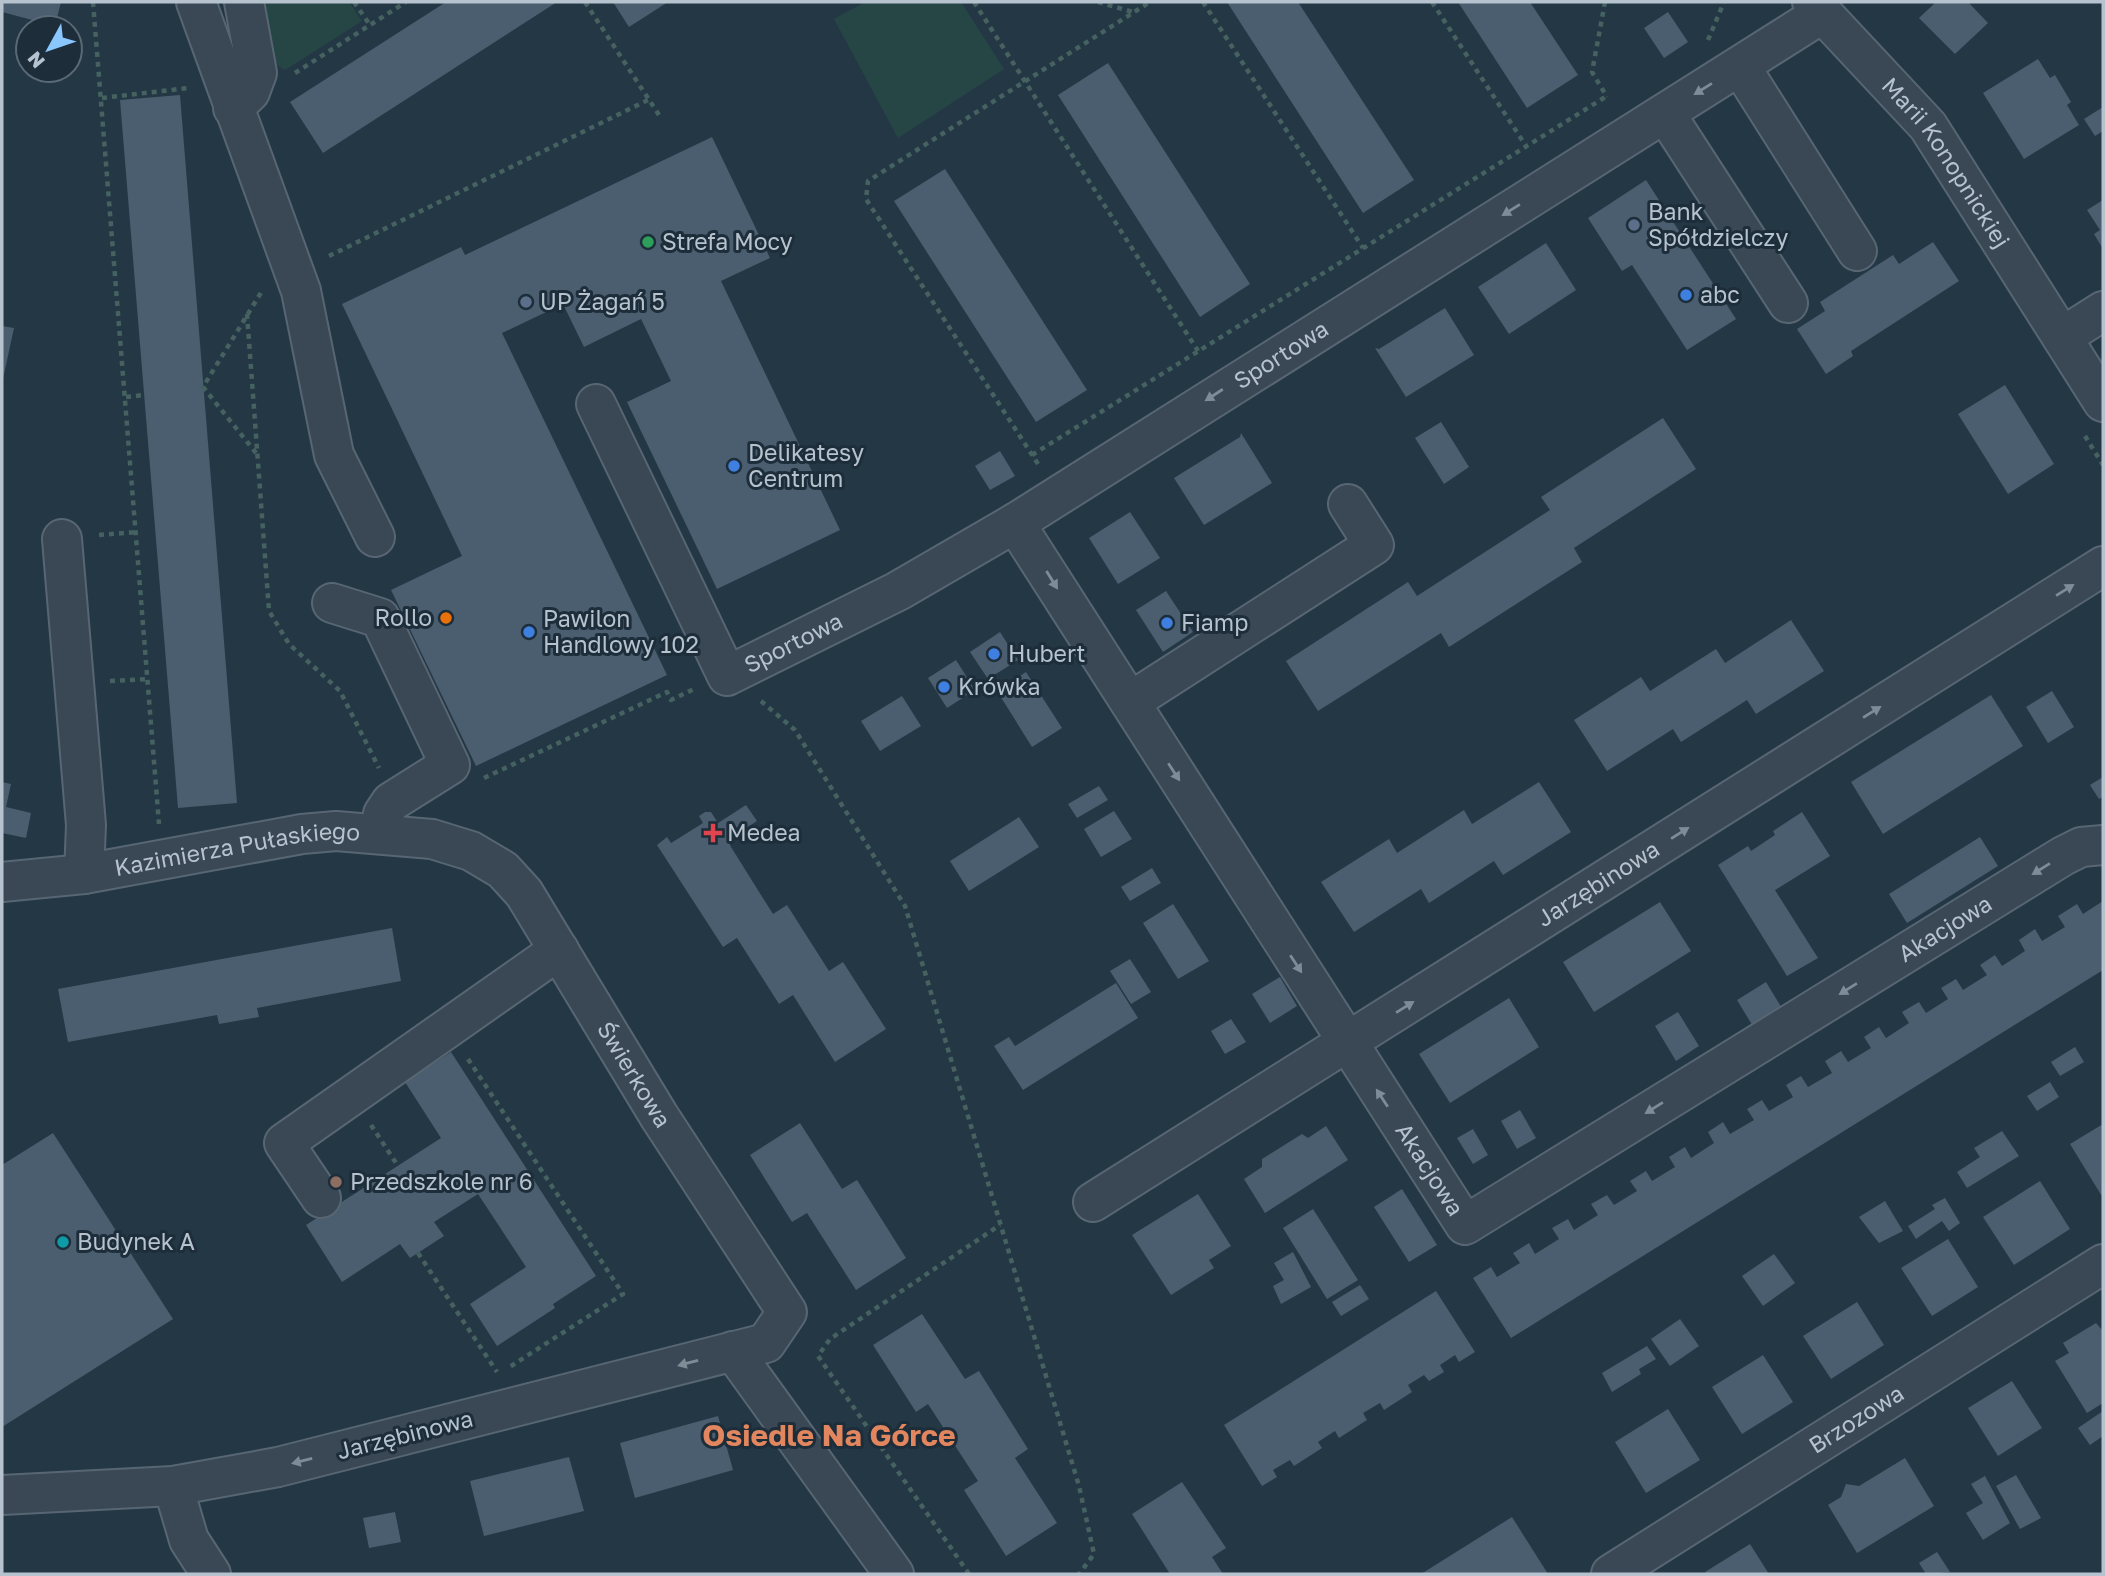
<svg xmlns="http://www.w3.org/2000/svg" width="2105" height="1576" font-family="'Golos Text',sans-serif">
	<rect width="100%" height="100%" fill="#243745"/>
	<!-- green -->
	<g fill="#264646">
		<path d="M263 2H349L362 21 285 70 275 64Z"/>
		<path d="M865 2H961L1004 69 898 138 834 19Z"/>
	</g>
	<!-- building -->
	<g fill="#4a5e6f">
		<path d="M2 2H61L55 26 2 12Z"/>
		<path d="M446 2H557L323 153 290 102Z"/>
		<path d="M613 2H668L629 27Z"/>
		<path d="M1227 2H1298L1414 180 1363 213Z"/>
		<path d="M1458 2H1530L1578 75 1527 108Z"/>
		<path d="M1936 2H1968L1988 23 1955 54 1919 18Z"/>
		<path d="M1668 12 1688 42 1664 58 1644 28Z"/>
		<path d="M2038 59 2050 78 2055 75 2071 102 2067 105 2079 125 2024 159 1983 93Z"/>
		<path d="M1108 63 1250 284 1200 317 1058 95Z"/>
		<path d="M180 95 237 803 178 808 120 100Z"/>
		<path d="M2103 107V131L2095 136 2084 119Z"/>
		<path d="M712 137 770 258 721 281 840 530 717 589 627 402 671 381 641 319 584 347 563 304 502 333 667 675 476 766 391 590 462 556 342 304 461 247 465 255Z"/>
		<path d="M945 169 1087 390 1036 422 894 201Z"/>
		<path d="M1646 180 1736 319 1687 350 1632 265 1622 271 1588 218Z"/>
		<path d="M2103 200V249L2094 234 2100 230 2087 210Z"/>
		<path d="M1933 242 1959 281 1851 351 1853 356 1826 374 1797 329 1825 311 1820 302 1893 255 1899 264Z"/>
		<path d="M1546 243 1576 290 1509 334 1478 287Z"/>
		<path d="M1445 308 1474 355 1406 397 1375 348 1379 349Z"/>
		<path d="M2 326 14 328 3 379H2Z"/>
		<path d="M2005 385 2054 464 2008 494 1958 414Z"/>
		<path d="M1663 418 1696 469 1574 548 1582 562 1449 647 1441 633 1318 711 1286 661 1408 582 1417 596 1550 510 1541 497Z"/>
		<path d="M1441 422 1469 467 1444 484 1415 438Z"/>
		<path d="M1241 433 1272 483 1204 525 1174 478 1240 437Z"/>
		<path d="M1000 451 1015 476 990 490 975 466Z"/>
		<path d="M1130 512 1160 558 1118 584 1089 538Z"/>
		<path d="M1166 591 1193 632 1163 652 1136 610Z"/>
		<path d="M1791 620 1824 671 1756 714 1747 700 1681 742 1673 729 1607 771 1574 720 1641 677 1650 691 1716 649 1725 663Z"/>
		<path d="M1000 632 1018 660 988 679 970 652Z"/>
		<path d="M956 660 975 690 947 708 928 678Z"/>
		<path d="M1026 672 1062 728 1032 747 997 691Z"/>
		<path d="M2052 691 2074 727 2048 743 2026 707Z"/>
		<path d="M1991 695 2023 746 1883 834 1851 782Z"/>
		<path d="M902 696 921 726 880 751 861 721Z"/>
		<path d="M2103 777V797L2099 799 2090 785Z"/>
		<path d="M2 782 11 784 6 807 31 813 26 838 2 833Z"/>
		<path d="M1539 782 1571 832 1503 875 1494 861 1429 903 1421 889 1354 932 1321 882 1389 839 1397 853 1464 810 1472 824Z"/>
		<path d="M1099 786 1108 800 1077 818 1068 804Z"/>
		<path d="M746 805 757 821 728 840 731 847 773 914 787 905 829 971 843 962 886 1029 835 1062 793 995 779 1004 737 938 723 947 657 845 667 837 671 843 703 823 699 816 705 812H711L718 823Z"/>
		<path d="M1114 811 1132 839 1101 857 1084 829Z"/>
		<path d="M1802 812 1830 856 1775 890 1818 958 1787 976 1718 865 1748 846 1751 851 1775 835 1773 831Z"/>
		<path d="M1019 817 1039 847 969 891 950 861Z"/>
		<path d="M1980 837 1998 866 1907 923 1889 894Z"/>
		<path d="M1152 868 1161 883 1130 901 1121 887Z"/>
		<path d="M2103 901V970L1511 1338 1473 1278 1491 1267 1497 1277 1520 1263 1513 1253 1529 1243 1535 1254 1559 1239 1552 1228 1568 1219 1574 1230 1598 1215 1591 1204 1607 1195 1614 1205 1637 1191 1630 1181 1646 1171 1652 1181 1675 1167 1669 1157 1685 1147 1691 1158 1714 1143 1708 1132 1723 1122 1730 1134 1754 1120 1747 1109 1762 1100 1769 1111 1793 1097 1786 1085 1801 1076 1808 1087 1832 1073 1825 1061 1841 1051 1848 1062 1871 1048 1864 1037 1879 1027 1886 1038 1909 1023 1902 1012 1919 1002 1926 1013 1948 999 1941 988 1956 979 1963 990 1987 975 1980 965 1995 955 2002 966 2025 951 2019 940 2035 929 2042 941 2065 927 2058 916 2077 904 2083 914Z"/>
		<path d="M1660 902 1691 951 1594 1012 1563 962Z"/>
		<path d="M1173 904 1209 961 1178 979 1143 923Z"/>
		<path d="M392 928 401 981 257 1008 259 1017 219 1024 217 1015 68 1042 58 989Z"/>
		<path d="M1130 959 1151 992 1131 1004 1110 971Z"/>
		<path d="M1280 977 1297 1006 1270 1023 1252 994Z"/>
		<path d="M1766 982 1783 1010 1754 1028 1737 1000Z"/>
		<path d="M1116 983 1138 1018 1023 1090 994 1046 1009 1037 1015 1046Z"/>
		<path d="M1509 998 1539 1047 1450 1103 1419 1054Z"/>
		<path d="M1678 1012 1699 1046 1676 1061 1655 1026Z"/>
		<path d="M1231 1019 1246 1042 1225 1054 1211 1031Z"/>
		<path d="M2075 1047 2084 1062 2060 1076 2051 1062Z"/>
		<path d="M451 1052 596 1276 553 1304 555 1308 497 1346 470 1304 526 1267 478 1194 434 1222 444 1236 410 1258 400 1244 342 1282 306 1225 441 1138 405 1082Z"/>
		<path d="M2050 1082 2059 1097 2037 1111 2027 1096Z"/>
		<path d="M1520 1110 1536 1138 1517 1149 1501 1121Z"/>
		<path d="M800 1123 842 1189 857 1180 906 1258 856 1290 807 1213 792 1222 750 1155Z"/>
		<path d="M2103 1124V1198L2070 1144Z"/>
		<path d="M1326 1126 1348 1160 1265 1213 1244 1179 1262 1167V1159L1302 1134 1308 1138Z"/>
		<path d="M1473 1129 1488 1155 1473 1164 1457 1138Z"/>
		<path d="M2002 1131 2019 1156 1967 1188 1957 1172 1980 1157 1974 1148Z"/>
		<path d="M53 1133 173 1319 2 1427V1165Z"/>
		<path d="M2040 1181 2070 1229 2014 1265 1983 1217Z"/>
		<path d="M1402 1189 1437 1245 1409 1262 1374 1207Z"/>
		<path d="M1198 1194 1231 1246 1209 1260 1214 1268 1171 1295 1132 1235Z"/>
		<path d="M1945 1198 1960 1223 1949 1231 1942 1221 1916 1239 1908 1226 1935 1209 1932 1205Z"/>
		<path d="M1885 1201 1903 1231 1879 1243 1859 1217Z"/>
		<path d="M1313 1209 1358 1280 1327 1299 1283 1228Z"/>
		<path d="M1948 1239 1978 1287 1932 1316 1901 1268Z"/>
		<path d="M1293 1252 1311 1287 1281 1304 1273 1286 1284 1280 1274 1263Z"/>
		<path d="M1774 1254 1795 1283 1763 1306 1742 1276Z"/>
		<path d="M1360 1285 1369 1299 1341 1316 1332 1302Z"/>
		<path d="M1436 1291 1475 1352 1459 1362 1455 1355 1440 1365 1444 1372 1429 1381 1424 1375 1408 1385 1412 1392 1384 1410 1380 1403 1363 1413 1367 1420 1339 1438 1335 1431 1318 1442 1322 1448 1294 1466 1290 1460 1273 1470 1277 1477 1262 1486 1224 1425Z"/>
		<path d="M1857 1302 1884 1345 1831 1379 1803 1336Z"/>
		<path d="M922 1314 965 1379 979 1371 1028 1449 1015 1458 1057 1523 1006 1556 964 1490 978 1481 928 1404 916 1412 873 1345Z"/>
		<path d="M1680 1319 1699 1346 1670 1366 1651 1339Z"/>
		<path d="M2096 1323 2103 1331V1403L2087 1413 2055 1361 2069 1353 2063 1343Z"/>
		<path d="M1647 1346 1656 1359 1639 1369 1641 1374 1612 1392 1602 1373Z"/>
		<path d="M1763 1355 1793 1402 1742 1434 1712 1387Z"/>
		<path d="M2012 1381 2042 1428 1998 1456 1968 1408Z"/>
		<path d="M1668 1409 1700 1460 1646 1493 1615 1442Z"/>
		<path d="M2103 1411V1436L2090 1445 2078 1428Z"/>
		<path d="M718 1416 733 1470 635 1498 620 1443Z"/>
		<path d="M569 1457 584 1511 484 1536 470 1481Z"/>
		<path d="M1905 1458 1934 1506 1857 1553 1828 1505 1841 1497 1846 1484 1859 1486Z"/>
		<path d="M2016 1475 2041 1518 2020 1529 1996 1486Z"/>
		<path d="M1985 1476 2010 1523 1983 1540 1966 1513 1983 1503 1971 1484Z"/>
		<path d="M1182 1482 1226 1548 1212 1557 1223 1574H1170L1132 1514Z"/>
		<path d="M395 1512 401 1542 369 1548 363 1518Z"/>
		<path d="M1512 1517 1548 1574H1421Z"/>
		<path d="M1750 1544 1769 1574H1707L1705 1572Z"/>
		<path d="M1937 1552 1950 1572 1926 1574 1919 1563Z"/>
	</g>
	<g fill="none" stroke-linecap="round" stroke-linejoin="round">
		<defs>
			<g id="minor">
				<path d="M196 2 301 291 334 455 375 537"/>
				<path id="s1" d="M1812 2 1928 126 2103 402"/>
				<path d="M1740 66 1857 251"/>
				<path d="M233 108 250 92 257 73 244 2"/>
				<path d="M1665 113 1788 303"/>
				<path d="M2062 337 2103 311"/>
				<path id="s2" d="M596 404 727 676 898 591 1015 523 1823 13"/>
				<path id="s3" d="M1015 523 1465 1225 2063 856 2081 847 2103 845"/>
				<path d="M62 539 86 825 84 874"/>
				<path d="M332 603 380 618 450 765 391 802 383 814 379 834"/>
				<path d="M1130 702 1374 545 1348 504"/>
				<path id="s4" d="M2 882 84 874 302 834 336 831 432 839 471 851 503 870 524 893 659 1116 787 1312 766 1343 278 1467 173 1486 2 1495"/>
				<path d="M321 1198 284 1143 559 950"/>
				<path id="s5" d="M1093 1202 2103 566"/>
				<path d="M733 1351 894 1574"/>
				<path d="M173 1486 189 1540 211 1574"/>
				<path id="s6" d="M1611 1574 2103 1264"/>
			</g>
		</defs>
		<!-- minor casing -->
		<use href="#minor" stroke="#576672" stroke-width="42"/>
		<!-- path -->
		<g stroke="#456261" stroke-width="4.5" stroke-dasharray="5 5" stroke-linecap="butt">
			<path d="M93 2 159 824"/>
			<path d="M354 2 370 25"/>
			<path d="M585 2 659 115"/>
			<path d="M974 2 1198 351"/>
			<path d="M1098 2 1133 12"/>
			<path d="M1203 2 1363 248"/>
			<path d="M1432 2 1526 146"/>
			<path d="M1605 2 1592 72 1607 97"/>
			<path d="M1708 40 1724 2"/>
			<path d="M295 73 406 2"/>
			<path d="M102 98 188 88"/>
			<path d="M329 256 648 100"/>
			<path d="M247 314 269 611 289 644 340 691 379 768"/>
			<path d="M126 397 144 395"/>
			<path d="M2085 436 2103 465"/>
			<path d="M256 453 203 387 262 291"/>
			<path d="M1032 455 1607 96"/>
			<path d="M1038 464 866 199 868 181 1150 2"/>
			<path d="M99 535 137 532"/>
			<path d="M110 681 148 679"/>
			<path d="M761 701 795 730 905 906 1079 1486 1094 1554 1079 1574"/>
			<path d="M484 778 667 692 671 700 694 689"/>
			<path d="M468 1059 623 1294 508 1368"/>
			<path d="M371 1125 398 1166"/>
			<path d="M418 1253 497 1372"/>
			<path d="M969 1574 818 1356 830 1339 1000 1225"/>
		</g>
		<!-- minor -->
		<use href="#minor" stroke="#394854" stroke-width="38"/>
	</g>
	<!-- one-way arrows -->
	<defs><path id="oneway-solid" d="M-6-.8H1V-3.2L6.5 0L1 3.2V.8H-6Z" transform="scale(1.75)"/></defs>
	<g fill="#7e8c97">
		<use href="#oneway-solid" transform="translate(1703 89) rotate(148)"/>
		<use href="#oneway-solid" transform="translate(1511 210) rotate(148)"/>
		<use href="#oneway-solid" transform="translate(1214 395) rotate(147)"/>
		<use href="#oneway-solid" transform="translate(1052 580) rotate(58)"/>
		<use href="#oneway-solid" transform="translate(2065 590) rotate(-32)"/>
		<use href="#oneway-solid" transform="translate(1872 712) rotate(-32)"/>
		<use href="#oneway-solid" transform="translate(1174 772) rotate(57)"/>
		<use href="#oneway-solid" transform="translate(1680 833) rotate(-32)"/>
		<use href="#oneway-solid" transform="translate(2041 869) rotate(148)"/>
		<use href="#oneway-solid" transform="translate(1296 964) rotate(57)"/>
		<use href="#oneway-solid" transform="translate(1848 989) rotate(148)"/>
		<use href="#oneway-solid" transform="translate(1405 1007) rotate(-32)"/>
		<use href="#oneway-solid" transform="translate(1382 1098) rotate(-123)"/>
		<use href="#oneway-solid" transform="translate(1654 1108) rotate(148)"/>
		<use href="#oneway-solid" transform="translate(688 1363) rotate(165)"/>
		<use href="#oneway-solid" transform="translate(302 1461) rotate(166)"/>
	</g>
	<!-- markers -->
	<g fill="#5c6f8a" stroke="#1d2d3a" stroke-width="2.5">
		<circle cx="1634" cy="225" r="7"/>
		<circle cx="526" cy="302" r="7"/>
	</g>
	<circle fill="#2e9e5b" stroke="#1d2d3a" stroke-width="2.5" cx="648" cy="242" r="7"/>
	<g fill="#3f7fe0" stroke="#1d2d3a" stroke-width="2.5">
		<circle cx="1686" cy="295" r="7"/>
		<circle cx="734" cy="466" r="7"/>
		<circle cx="1167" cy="623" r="7"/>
		<circle cx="529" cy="632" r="7"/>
		<circle cx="994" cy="654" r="7"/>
		<circle cx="944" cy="687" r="7"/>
	</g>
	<circle fill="#e8710a" stroke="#1d2d3a" stroke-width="2.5" cx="446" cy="618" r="7"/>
	<path fill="#e0444e" stroke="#1d2d3a" stroke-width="2.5" d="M709.5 822.5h7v7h7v7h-7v7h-7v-7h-7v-7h7z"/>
	<circle fill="#8d6e63" stroke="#1d2d3a" stroke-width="2.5" cx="336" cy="1182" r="7"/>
	<circle fill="#0f9aa8" stroke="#1d2d3a" stroke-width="2.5" cx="63" cy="1242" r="7"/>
	<g text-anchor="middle" stroke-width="6" stroke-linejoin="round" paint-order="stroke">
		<!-- street labels -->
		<g font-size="23" fill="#b6c3ce" stroke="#1d2d3a">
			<text dy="8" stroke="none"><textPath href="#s1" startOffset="210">Marii Konopnickiej</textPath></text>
			<text dy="8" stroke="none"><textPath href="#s2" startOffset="943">Sportowa</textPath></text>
			<text dy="8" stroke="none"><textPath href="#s2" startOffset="376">Sportowa</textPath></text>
			<text dy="8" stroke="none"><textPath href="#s4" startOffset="238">Kazimierza Pułaskiego</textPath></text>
			<text dy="8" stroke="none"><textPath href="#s5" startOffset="597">Jarzębinowa</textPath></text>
			<text dy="8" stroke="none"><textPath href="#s3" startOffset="1398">Akacjowa</textPath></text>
			<text dy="8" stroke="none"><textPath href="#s4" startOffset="756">Świerkowa</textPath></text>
			<text dy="8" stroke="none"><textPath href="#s3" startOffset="768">Akacjowa</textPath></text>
			<text dy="8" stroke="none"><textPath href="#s6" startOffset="290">Brzozowa</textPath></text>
			<text transform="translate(405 1435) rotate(-14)" y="8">Jarzębinowa</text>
		</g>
		<!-- poi labels -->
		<g font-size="23" fill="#b6c3ce" stroke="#1d2d3a" text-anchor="start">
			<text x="1648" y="220">Bank<tspan x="1648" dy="26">Spółdzielczy</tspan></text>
			<text x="662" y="250">Strefa Mocy</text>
			<text x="1700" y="303">abc</text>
			<text x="540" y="310">UP Żagań 5</text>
			<text x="748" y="461">Delikatesy<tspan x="748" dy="26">Centrum</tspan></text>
			<text x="432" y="626" text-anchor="end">Rollo</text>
			<text x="543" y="627">Pawilon<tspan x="543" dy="26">Handlowy 102</tspan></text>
			<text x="1181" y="631">Fiamp</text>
			<text x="1008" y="662">Hubert</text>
			<text x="958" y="695">Krówka</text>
			<text x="727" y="841">Medea</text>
			<text x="350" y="1190">Przedszkole nr 6</text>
			<text x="77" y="1250">Budynek A</text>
		</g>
		<!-- district labels -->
		<g font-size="30" font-weight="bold" fill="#e1865e" stroke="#1d2d3a">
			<text x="829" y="1446">Osiedle Na Górce</text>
		</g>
	</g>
	<!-- border -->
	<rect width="2105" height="1576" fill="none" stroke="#b6c3ce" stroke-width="7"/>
	<!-- north arrow -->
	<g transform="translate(49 49) rotate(230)"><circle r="33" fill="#1d2d3a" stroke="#5a6975" stroke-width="2"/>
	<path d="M0-5L12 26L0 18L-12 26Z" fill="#8ac7ff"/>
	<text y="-10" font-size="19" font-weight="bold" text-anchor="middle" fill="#b6c3ce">N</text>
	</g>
</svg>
